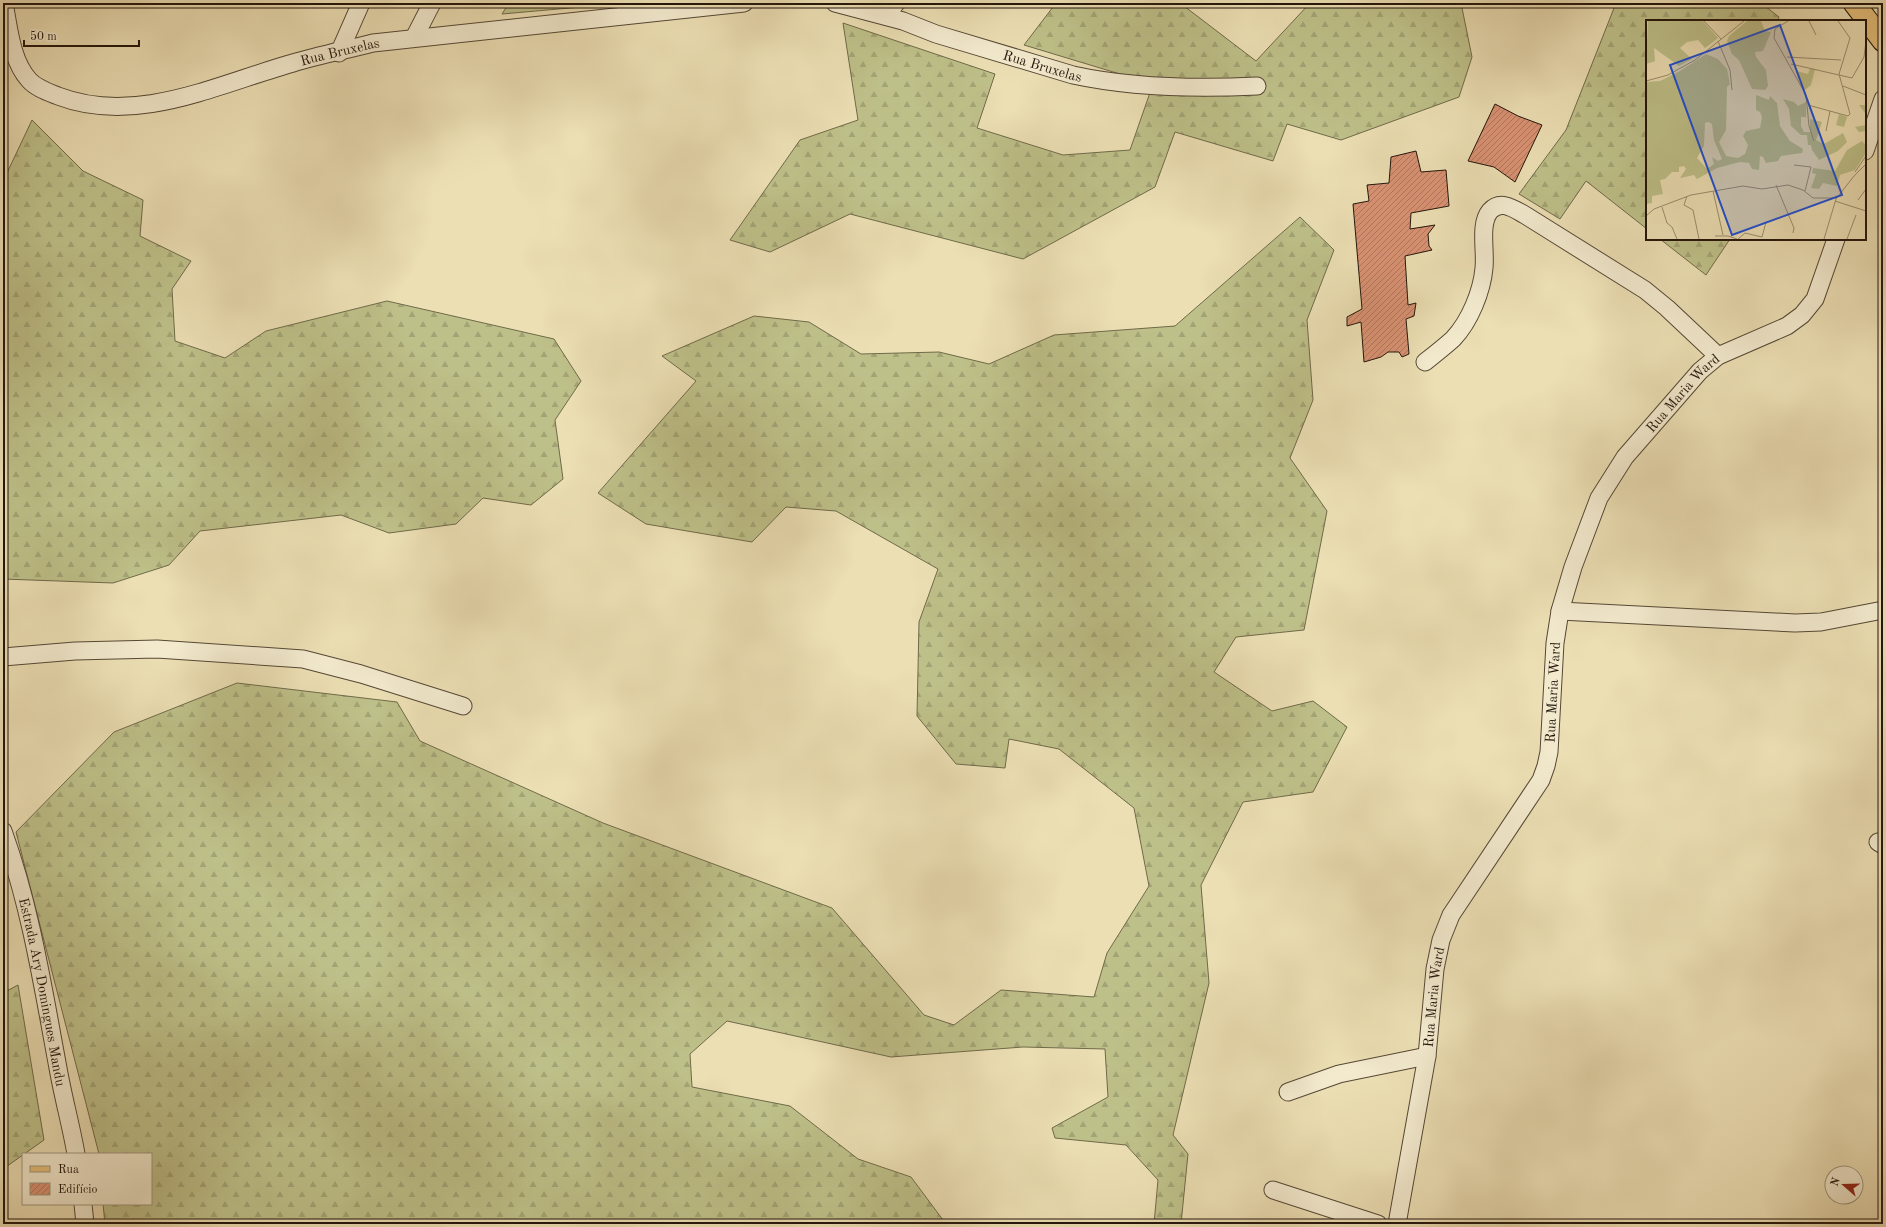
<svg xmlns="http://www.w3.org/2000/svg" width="1886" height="1227" font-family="'Old Standard TT',serif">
	<defs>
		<pattern id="forest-firs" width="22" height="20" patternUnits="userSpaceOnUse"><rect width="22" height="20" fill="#bec089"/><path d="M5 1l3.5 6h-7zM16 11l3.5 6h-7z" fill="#a3a475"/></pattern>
		<pattern id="building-hatch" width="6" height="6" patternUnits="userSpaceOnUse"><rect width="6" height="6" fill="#d99273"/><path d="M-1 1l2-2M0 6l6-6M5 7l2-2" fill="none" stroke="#b0765d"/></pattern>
	</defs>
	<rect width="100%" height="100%" fill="#ecdfb4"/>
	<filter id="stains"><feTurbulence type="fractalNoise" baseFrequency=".005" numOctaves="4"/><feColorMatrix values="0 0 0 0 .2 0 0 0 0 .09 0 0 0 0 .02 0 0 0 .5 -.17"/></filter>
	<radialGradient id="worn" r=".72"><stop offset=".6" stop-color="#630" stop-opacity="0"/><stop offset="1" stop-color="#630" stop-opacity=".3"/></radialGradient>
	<!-- forest -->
	<g fill="url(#forest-firs)" stroke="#706a4a">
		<path d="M509 3H627L502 14Z"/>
		<path d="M1056 3H1180L1256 61 1310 3H1461L1472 57 1459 97 1341 140 1287 124 1273 161 1175 132 1155 187 1023 259 850 214 770 252 730 240 800 140 858 120 843 23 995 74 977 128 1063 155 1130 150 1153 84 1024 45Z"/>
		<path d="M1616 3H1761L1779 17 1777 21H1647V229L1586 181 1560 219 1519 194 1566 130Z"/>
		<path d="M32 120 83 171 143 200 140 236 191 261 172 289 175 341 225 358 266 331 387 301 554 339 581 381 555 420 563 479 531 505 483 498 456 524 389 533 341 515 200 531 169 565 113 583 3 579V175H6Z"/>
		<path d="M1300 217 1334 250 1307 320 1313 400 1290 458 1327 511 1304 630 1236 637 1214 672 1272 711 1313 701 1347 727 1313 792 1243 802 1201 885 1209 983 1173 1135 1188 1154 1181 1224H1154L1158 1180 1126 1145 1055 1138 1052 1128 1108 1097 1105 1049 1023 1047 891 1057 727 1021 690 1054 692 1087 790 1106 858 1159 911 1177 946 1224H105L103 1204H151V1154H99L16 832 114 732 237 683 397 702 420 741 603 823 832 908 924 1015 954 1025 1001 990 1094 997 1107 953 1149 886 1134 808 1059 749 1009 739 1005 768 956 764 917 716 919 622 938 569 836 511 786 507 752 542 646 524 598 493 696 381 662 356 754 316 809 322 861 354 939 352 989 364 1054 335 1175 326Z"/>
		<path d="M1660 239H1730L1706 275Z"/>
		<path d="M18 985 44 1140 3 1169V993Z"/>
	</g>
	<!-- building -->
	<g fill="url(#building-hatch)" stroke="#23150b">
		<path d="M1495 104 1518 116 1542 125 1515 182 1494 167 1468 161Z"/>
		<path d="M1416 151 1421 172 1446 170 1449 206 1411 213 1410 229 1435 225 1428 234 1429 246 1432 250 1405 256 1408 305 1416 303 1414 316 1406 319 1409 354 1402 357 1399 352H1388L1381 357 1364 362 1361 322 1347 326V317L1362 309 1353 204 1369 201 1367 185 1389 183 1391 157Z"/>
	</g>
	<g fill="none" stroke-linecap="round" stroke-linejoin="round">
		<defs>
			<g id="minor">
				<path id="s1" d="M4 3C9 28 11 60 29 80 36 88 48 92 58 96 136 126 218 84 293 63 320 55 346 50 373 43L744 3"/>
				<path id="s2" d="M835 3 903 21 936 34 1073 75C1133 88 1196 89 1257 86"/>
				<path d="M886 16 896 3"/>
				<path d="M414 38 432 3"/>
				<path d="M339 53 361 3"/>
				<path d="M1865 151 1883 99"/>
				<path d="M1425 362C1434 355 1444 347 1453 339 1470 321 1482 291 1484 268 1486 251 1479 224 1490 211 1501 199 1514 209 1525 215L1645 290 1667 308 1718 356"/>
				<path d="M1560 611 1795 623 1821 622 1883 610"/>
				<path d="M3 657 75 651 157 649 303 659 361 674 463 706"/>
				<path id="s3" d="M3 831C31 908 43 988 58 1068 63 1097 71 1125 76 1154"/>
				<path d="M1878 842 1883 845"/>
				<path d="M1288 1092 1339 1074 1427 1056"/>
				<path d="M1273 1190 1378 1224"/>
				<path d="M83 1204 85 1224"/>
				<path id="s4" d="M1397 1224 1427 1056 1435 969 1441 940 1451 915 1541 780 1546 766 1549 752 1555 643 1560 611 1573 567 1599 498 1625 457 1700 371 1718 356 1787 326 1802 315 1815 299 1836 239"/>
			</g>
			<path id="major" d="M1854 3 1883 41"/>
		</defs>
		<!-- minor casing -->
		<use href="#minor" stroke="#554835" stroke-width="19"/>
		<!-- major casing -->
		<use href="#major" stroke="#23150b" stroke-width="23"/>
		<!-- minor -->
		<use href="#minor" stroke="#f3eace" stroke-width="17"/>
		<!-- major -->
		<use href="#major" stroke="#e6c07a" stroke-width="21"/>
	</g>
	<g text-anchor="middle" stroke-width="4" stroke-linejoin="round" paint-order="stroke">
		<!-- street labels -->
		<g font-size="14" fill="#23150b" stroke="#f3eace">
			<text dy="5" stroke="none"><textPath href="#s1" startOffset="406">Rua Bruxelas</textPath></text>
			<text dy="5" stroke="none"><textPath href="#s2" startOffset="217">Rua Bruxelas</textPath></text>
			<text dy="5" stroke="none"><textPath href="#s4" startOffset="902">Rua Maria Ward</textPath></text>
			<text dy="5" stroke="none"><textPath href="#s4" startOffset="566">Rua Maria Ward</textPath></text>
			<text dy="5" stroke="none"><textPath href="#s3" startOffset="166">Estrada Ary Domingues Mandu</textPath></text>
			<text dy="5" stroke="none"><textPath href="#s4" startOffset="230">Rua Maria Ward</textPath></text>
		</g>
	</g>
	<!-- overview -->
	<g transform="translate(1646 20)">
		<rect width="220" height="220" fill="#ecdfb4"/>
		<path d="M2 1H57L72 18 59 28 52 20 41 22 34 28 46 39 33 46 8 28 9 41 0 44ZM101 1H115L119 11 125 12 117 31 109 32 110 37 120 50 122 66 119 70 106 69 93 40 86 34 81 21 83 16ZM60 34 72 39 81 49 84 64 81 67 80 110 73 122 80 136 92 138 99 134 102 125 97 116 100 111 114 108 116 97 114 92 110 90V75L123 80 124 76 131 83 134 106 144 121 157 129 156 133 135 136 132 141 120 143 117 137 114 136 113 150 106 149 103 143 94 142 71 148 51 159 48 155 34 158 40 149 38 146 33 147V152H26L19 159 14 160 17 174 6 176V183L0 184V62L14 61 34 51ZM62 102 66 104 68 120 76 139 72 141 66 137 68 144 61 149 51 138 58 126 59 103ZM164 48 169 49 165 65 159 70 150 51 162 54ZM219 78 220 111 213 112 209 107 220 105 219 93 213 85H219ZM137 79 148 82 152 86 160 82V97H155V106L158 112H164V99L176 102 170 120 178 124 197 113 201 122 192 131 173 140 166 130 165 125H162L161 115H155L145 106 143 89ZM193 94 201 97 198 107 190 105ZM216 121 220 125V133L209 150 194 155 191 166 177 163 173 169 165 168 170 154 166 153 167 148 189 151 201 130Z" fill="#bec089" fill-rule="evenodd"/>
		<path fill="none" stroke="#9c8e70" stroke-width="1" d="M58 1 75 19M142 1 129 9 128 18 160 75 163 106 168 121M163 1 170 15M72 21 84 50 86 70M141 37 195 40M145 44 206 58 218 37 220 21M0 61 22 55 49 40 98 1M197 66 220 75M162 85 202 96 204 94 193 54 204 18 192 1M180 111 184 91M148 145 165 147 159 171M209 152 220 136M130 165 148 208 147 213M67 171 77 215M41 176 38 185 47 190 53 219M212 180 220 169M189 181 220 191M16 187 21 203 26 207 31 219M0 196 8 189 45 175 97 166 116 169 142 165 157 170 167 178H190M69 216H82L91 219M92 219 99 213 116 217 120 202M178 219 190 179 208 156 220 144M201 219 210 195"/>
		<path fill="#1d4ed8" fill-opacity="0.15" stroke="#1d4ed8" stroke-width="2" d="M134 5 196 175 86 215 24 45Z"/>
		<rect width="220" height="220" fill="none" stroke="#23150b" stroke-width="2"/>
	</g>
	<!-- margin -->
	<rect width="1886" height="1227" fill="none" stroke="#ecdfb4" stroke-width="16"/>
	<rect x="4" y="4" width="1878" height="1219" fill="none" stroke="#23150b" stroke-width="2"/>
	<rect x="8" y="8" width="1870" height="1211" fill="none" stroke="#23150b"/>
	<!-- legend -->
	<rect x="22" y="1153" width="130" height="52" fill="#f3eace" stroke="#a09580"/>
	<rect x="30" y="1166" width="20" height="6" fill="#e6c07a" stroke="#a09580"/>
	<text x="58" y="1173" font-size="12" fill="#23150b">Rua</text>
	<rect x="30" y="1183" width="20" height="12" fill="url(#building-hatch)" stroke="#a09580"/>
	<text x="58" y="1193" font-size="12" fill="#23150b">Edifício</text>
	<!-- north arrow -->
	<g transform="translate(1844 1185) rotate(290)"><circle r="19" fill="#f3eace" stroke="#a09580"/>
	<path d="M0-3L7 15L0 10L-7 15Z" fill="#8f2418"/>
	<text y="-6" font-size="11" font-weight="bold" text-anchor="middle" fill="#23150b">N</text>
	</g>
	<!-- scale -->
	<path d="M24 40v6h115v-6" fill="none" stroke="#23150b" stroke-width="2"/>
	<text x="30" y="40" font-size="12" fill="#23150b" stroke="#f3eace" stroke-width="3" paint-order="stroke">50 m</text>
	<rect width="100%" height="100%" filter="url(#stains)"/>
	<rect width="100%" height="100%" fill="url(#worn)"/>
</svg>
